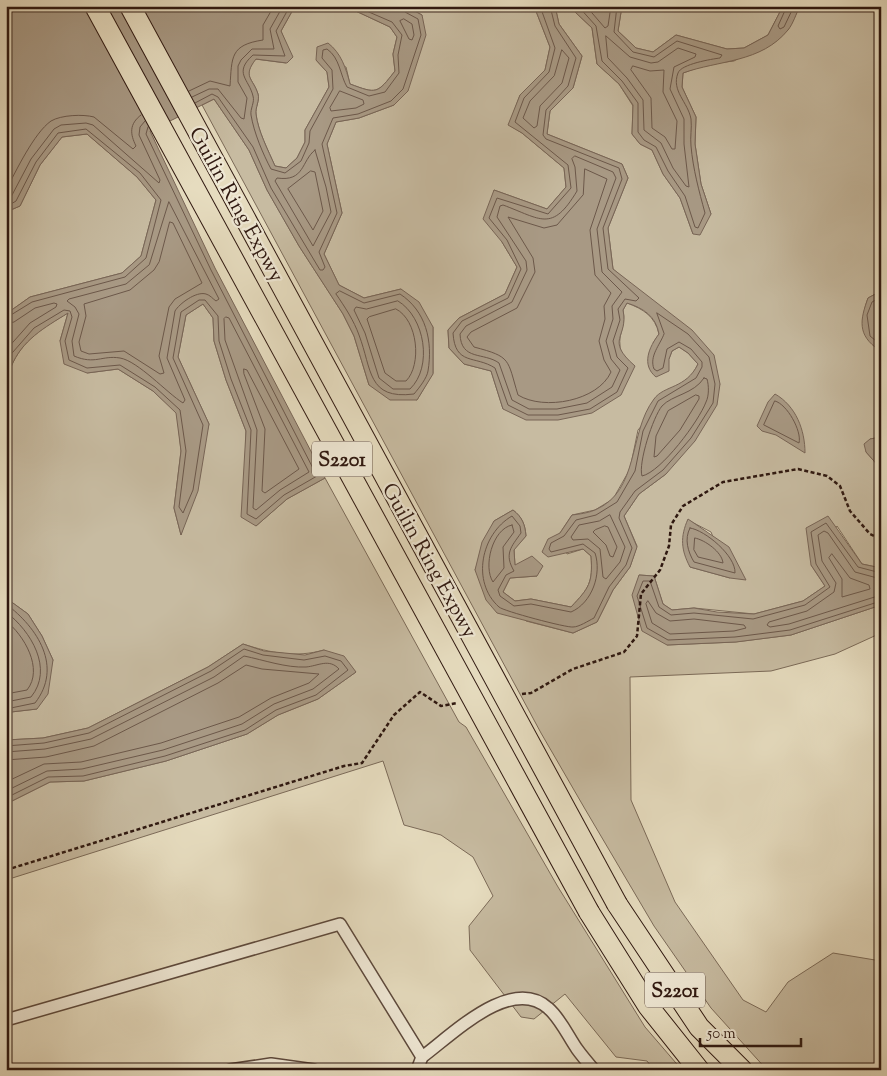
<svg xmlns="http://www.w3.org/2000/svg" width="887" height="1076" font-family="'Sorts Mill Goudy',serif">
	<rect width="100%" height="100%" fill="#e6dcbf"/>
	<filter id="stains"><feTurbulence type="fractalNoise" baseFrequency=".004" numOctaves="4"/><feColorMatrix values="0 0 0 0 .2 0 0 0 0 .09 0 0 0 0 .02 0 0 0 .5 -.17"/></filter>
	<radialGradient id="worn" r=".72"><stop offset=".6" stop-color="#630" stop-opacity="0"/><stop offset="1" stop-color="#630" stop-opacity=".3"/></radialGradient>
	<!-- green -->
	<g fill="#c7bba1" stroke="#7b6a58" fill-rule="evenodd">
		<path d="M295 6H345L390 27 397 37 393 54 395 71C377 94 377 94 350 84L346 67 316 60 327 72 329 87 305 130V142L297 158 286 168 275 166C268 150 258 131 256 114 255 108 260 100 258 94 253 78 242 77 255 59L286 63 288 49 281 31Z"/>
		<path d="M405 6H534L550 47 545 70 520 95 509 125 522 133 564 168 566 187 547 209 494 190 502 242 517 267 505 294 459 318 448 330 449 348 464 364 491 371 503 409 622 355C615 333 627 329 623 310L627 303C643 309 655 316 659 334L653 343 669 359 672 351 679 347 688 353 698 364 692 376 675 387 638 430 630 469 613 499 595 510 572 515 560 533 567 554 583 549 591 556C593 583 589 588 571 607L531 599 515 601 503 592 510 578 537 576 515 566 514 549 526 536C525 524 522 517 513 510L494 521 475 570 526 621 573 633 597 622 613 590 630 567 637 546 624 516 639 494 666 474 720 384 640 292 613 269 608 228 628 178 622 164 547 134 550 111 573 88 582 56 559 24 555 6H573L574 11 592 28 597 64 619 84 633 106 632 134 640 144 652 150 663 174 680 198 693 234 711 214 701 184 695 144 696 117 682 87 683 73 708 64 734 61 788 30 800 6H881V291L868 298C861 318 859 336 879 349L881 348V437L870 439 866 452 881 469V568L862 564 837 526 811 565 825 586 803 601 754 614 694 608 672 610 663 604 654 576 639 575 667 645 735 642 791 635 881 605V633L835 654 771 671 630 677 631 800 675 902 743 1000 766 1012 788 982 833 953 881 961V1070H767L711 1008 654 926 585 809 541 733 202 105 214 99 249 150 267 190 299 246 343 314 354 336 369 385 417 400 433 373V327L401 289 364 298 339 285 324 254 342 213 327 144 336 122 359 118 394 105 422 15ZM688 520 711 532 730 578 690 567Z"/>
		<path d="M622 6H783L768 35 744 48 727 49 676 35 653 52 636 48 618 31Z"/>
		<path d="M87 134 137 177 156 200 141 256 122 273 30 297 6 314V212L20 206 40 165 62 137Z"/>
		<path d="M203 304 213 318 214 341 226 380 246 431 245 471 256 526 287 499 325 478 459 722 466 727 558 887 645 1027 682 1070H654L647 1061 616 1057 565 994 534 1019 521 1017 470 950 469 926 493 896 473 857 441 835 404 825 383 761 6 880V804L50 782 84 781 166 761 247 734 278 715 318 699 356 672 324 650C295 658 271 653 243 644L208 667 88 728 43 738 6 740V716L11 712 37 709 53 660 42 636 28 614 6 598V364L11 367C22 340 44 327 68 313L60 341 87 373 118 369 153 391 177 413 181 451 174 508 181 535 209 424 178 357 186 315Z"/>
	</g>
	<!-- water -->
	<g fill="#a89984" stroke="#786556">
		<path d="M6 6H295L281 31 293 57 287 63 256 59C242 77 253 78 258 94 260 100 255 108 256 114 258 131 268 150 275 166L286 168 297 158 305 142V130L329 87 327 72 316 60 317 47 328 43C341 53 346 68 350 84 377 94 377 94 395 71L393 54 397 37 390 27 345 6H405L422 15 426 35 408 91 394 105 359 118 336 122 327 144 342 213 324 254 339 285 364 298 401 289 419 302 433 327V374L417 400H390L369 385 354 336 343 314 299 246 267 190 249 150 214 99 150 131 215 268 325 478 287 499 256 526 241 517 246 431 226 380 214 341 213 318 203 304 186 315 178 357 209 424 198 491 181 535 174 508 181 451 176 413 153 391 118 369 87 373 64 364 60 341 68 313C44 328 22 340 11 367L6 364V314L30 297 122 273 141 256 156 200 137 177 87 134 62 137 40 165 20 206 6 212Z"/>
		<path d="M534 6H555L559 24 582 56 573 88 550 111 547 134 622 164 628 178 608 228 613 269 692 330 714 355 720 384 717 405 695 441 666 474 639 494 624 516 637 547 630 567 613 590 597 622 573 633 497 613 486 600 475 570 482 542 494 521 513 510C522 517 525 524 526 536L514 550 515 565 532 556 543 566 537 576 510 578 503 592 515 601 531 599 571 607C589 588 593 583 591 556L583 549 548 557 542 552 548 539 560 533 572 515C580 514 588 513 595 510 640 491 628 433 654 399 664 385 686 389 698 364L688 353 679 347 672 351 669 359V371L656 377C641 365 649 347 659 334 656 316 643 308 627 303L623 310C629 338 604 339 635 366L621 395 592 413 558 420H526L503 409 491 371 464 364 449 348 448 330 459 318 505 294 517 267 502 242 483 219 494 190 547 209 566 187 564 168 522 133 508 125 520 95 545 70 550 47Z"/>
		<path d="M573 6H622L618 31 636 48 653 52 676 35 727 49 744 48 768 35 783 6H800C796 14 793 24 788 30 761 63 719 60 683 73L682 87 696 117 695 144 701 184 711 214 700 235 693 234 680 198 663 174 652 150 640 144 632 134 633 105 619 84 597 64 592 28 574 11Z"/>
		<path d="M881 291V348L879 350C857 335 860 320 868 298Z"/>
		<path d="M775 394C796 406 805 430 805 453L776 435 762 431 757 426 768 402Z"/>
		<path d="M881 437V469L866 452 864 444 870 439Z"/>
		<path d="M828 516 862 564 881 568V605L791 635 736 642 667 645 642 631 632 595 639 575 654 576 663 604 672 610 694 608 717 612 754 614 803 601 825 586 811 565 806 528Z"/>
		<path d="M688 519 729 547 746 580 730 578 690 567C681 550 680 537 688 519Z"/>
		<path d="M6 598 28 614 42 636 53 660 48 694 37 709 11 712 6 716Z"/>
		<path d="M243 644 264 651 305 655 324 650 344 656 356 672 318 699 278 715 247 734 166 761 84 781 50 782 6 804V740L43 738 88 728 208 667Z"/>
	</g>
	<g fill="none" stroke-linecap="round" stroke-linejoin="round">
		<!-- shore -->
		<g stroke="#6c584a" stroke-width="1">
			<path d="M290 6 276 31 285 56 253 55C233 73 249 79 253 96 255 102 250 109 251 115 254 133 263 154 271 169L285 173 301 161 309 143 310 131 333 89 332 70 322 58 323 50 327 49C340 58 340 75 347 87L369 96 385 92 399 73 398 55 402 35 392 22 355 6"/>
			<path d="M540 6 555 48 549 72 524 98 515 122 568 165 571 188 548 214 497 198 489 218 507 240 521 269 508 298 462 321 453 333C455 366 475 355 495 368L508 405 528 415H558L590 409 617 392 628 368 617 357 613 341 620 320 618 309 625 299 636 301 639 298 608 269 603 228 622 179 619 168 546 139 543 135 546 110 568 86 576 58 555 26 550 6"/>
			<path d="M578 6 596 26 602 61 622 81 638 103V132L644 140 656 147 668 171 685 196 695 227 698 228 705 213C699 191 693 169 691 146 690 137 692 128 691 119 688 102 671 91 678 73 681 64 712 59 720 58L722 55 677 41 654 57 633 52 614 32 617 6"/>
			<path d="M586 6 605 28 608 26 611 6"/>
			<path d="M787 6 778 26 780 29 784 27 794 6"/>
			<path d="M404 19 412 24 414 35 412 40 409 39 400 21Z"/>
			<path d="M606 36 630 57 651 63 658 62 678 48 696 54 695 57 674 67 670 89 684 119V144L689 187 686 186 673 168 661 143 644 130 643 100 627 78 608 58Z"/>
			<path d="M562 50 569 58 562 83 540 106 537 126 534 128 523 118 530 101 554 76Z"/>
			<path d="M633 66 650 71 664 70 663 92 677 121 675 149H672L665 137 652 128 651 98 631 70Z"/>
			<path d="M189 91 210 81 230 86C232 57 230 45 263 40V25L274 6"/>
			<path d="M340 91 363 100 364 104 356 108 331 111 330 108Z"/>
			<path d="M192 97 209 89H218L241 118 244 119 247 98 238 82V66L241 60 252 49H274L270 29 283 6"/>
			<path d="M195 103 212 94 218 97 253 147 271 188 320 270H323L325 267 319 252 337 213 322 144 333 118 358 114 391 101 403 89 421 35 418 19 405 12 404 6"/>
			<path d="M315 150 326 187 331 212 313 246 275 181 277 178C305 182 301 161 315 150Z"/>
			<path d="M575 156 613 172 616 178 597 229 602 272 622 292 612 306 613 319 606 341 611 359 620 370 612 387 587 403 557 409H529L512 400 499 363C484 352 461 361 460 334L466 326 512 302 527 270 526 261 497 217 500 206 503 205C541 219 552 233 577 191L575 167 572 159Z"/>
			<path d="M585 169 607 179 590 230 595 275 611 293 604 306 605 319 599 341 604 360 611 372C598 401 544 411 518 395 507 359 512 357 474 347L467 337 471 332 517 308 535 272 533 258 508 217 544 228 557 225 583 195Z"/>
			<path d="M311 171 315 172 323 211 313 230 288 189Z"/>
			<path d="M6 190C16 171 34 133 51 121 61 115 83 114 94 117L133 149 136 146C130 134 129 124 141 115"/>
			<path d="M6 200 11 197 31 159 54 129 61 125 86 123 93 125 159 183 160 180 139 135 140 127 145 121"/>
			<path d="M169 202 219 299 216 301C213 299 210 295 206 294 196 291 179 304 175 311L167 358 185 400 183 403C167 393 138 361 120 358 102 355 95 365 74 356L72 341 79 314 75 307 67 301 69 299 126 284 149 265Z"/>
			<path d="M6 207 16 201 36 162 58 133 86 129 140 173 161 200 146 258 125 277 32 302 6 318"/>
			<path d="M170 222 173 223 202 283 175 299 169 307 159 356 164 373 160 374 124 351 89 354 81 351 79 342 86 316 84 304 130 290 154 270 159 262Z"/>
			<path d="M340 291 364 303 400 294C426 311 433 341 428 371 427 378 419 388 414 394 367 400 372 369 359 335 354 321 345 307 336 294Z"/>
			<path d="M881 297 872 302 867 315 870 336 881 345"/>
			<path d="M398 301C425 317 433 367 410 389H393L379 378 365 333 354 310 356 307 366 309Z"/>
			<path d="M396 309C418 320 422 365 406 381H396L385 373 367 319 369 317Z"/>
			<path d="M657 313 688 334 709 357 715 384 713 403 691 438 663 470 635 491 620 512 619 518 632 548 626 565 609 587 594 618C588 621 579 627 573 627 567 628 503 611 499 607 471 582 481 534 512 516L520 526 521 533C511 547 504 554 514 571L506 575 498 590 500 596 514 606 531 604 571 612C592 603 602 574 595 553L583 544 551 552 549 549 551 543 564 536 576 520 596 515 617 502 635 471 643 431 658 401 696 378 702 367V362L691 349 679 342 667 349 663 368 657 371 654 369C649 356 660 345 664 334Z"/>
			<path d="M226 317 229 318 309 472 280 490 256 510 253 508 257 430 225 340 224 319Z"/>
			<path d="M6 324 14 322 35 308 54 303 57 304 56 307 30 323 6 350"/>
			<path d="M6 360 34 328 64 310 70 311 72 317 65 341 69 360 87 368 120 365 155 387 180 410 186 451 179 507 183 513 193 490 203 425 173 358 181 312 199 300H205L218 316 219 341 231 379 251 430 247 514 256 519 284 495 317 476 211 270 146 134 148 127"/>
			<path d="M244 369 247 370 299 469 265 493 262 491 265 429 244 374Z"/>
			<path d="M704 378 707 379C709 386 709 396 706 402 699 421 661 472 642 476 638 463 653 417 662 406 672 395 694 394 704 378Z"/>
			<path d="M696 395 699 396V399L680 430 657 456 654 457 656 436 668 411Z"/>
			<path d="M775 401C787 404 802 431 799 443L764 425Z"/>
			<path d="M610 515 625 547 620 562 606 579 603 577 600 549 588 539 573 540 571 537 579 525 599 521Z"/>
			<path d="M512 525 514 532 503 547 504 568 493 582C483 567 492 529 512 525Z"/>
			<path d="M605 526 608 527 617 547 613 557 610 556 606 545 593 532 595 530Z"/>
			<path d="M690 528C705 530 736 556 735 573L694 562C688 552 684 539 690 528Z"/>
			<path d="M695 538C705 540 722 552 723 563L698 557 694 550Z"/>
			<path d="M832 554 850 578 869 585 870 589 842 597V579L829 558Z"/>
			<path d="M881 573 858 567 826 523 811 532 816 564 830 587 805 605 753 619 694 613 671 615 659 607 650 581H643L637 596 647 628 668 640 735 637 790 630 881 601"/>
			<path d="M881 579 855 572 828 533 824 531 818 535 822 561 836 583 834 592 807 611 769 622 767 625 770 627 789 624 881 595"/>
			<path d="M648 601 656 613 670 621 694 619 744 625 746 628 734 631 670 634 652 623 646 604Z"/>
			<path d="M6 604C38 628 63 667 35 703L6 709"/>
			<path d="M6 612C31 631 54 669 31 697L6 702"/>
			<path d="M6 621C24 635 44 669 27 690L6 694"/>
			<path d="M6 746 44 743 89 733 211 671 244 649 263 655 304 660 325 656 341 661 348 670 316 695 276 710 245 730 165 756 83 776 48 777 6 798"/>
			<path d="M6 752 45 749 91 739 214 677 244 656C264 660 286 668 306 667 318 666 329 658 339 669L313 689 274 704 242 724 163 750 82 769 47 771 6 791"/>
			<path d="M6 760 46 757 94 746 218 683 246 665 262 669 319 674 309 683 271 698 239 717 161 743 81 762 44 764 6 782"/>
		</g>
		<defs>
			<g id="street">
				<path d="M6 1020 340 924 422 1057"/>
				<path d="M230 1070 271 1064 314 1070"/>
				<path d="M417 1070 422 1057C452 1035 511 975 548 1008 560 1018 568 1036 577 1049 582 1056 588 1063 594 1070"/>
			</g>
			<g id="highway">
				<path d="M617 904 699 1027 742 1070"/>
				<path d="M589 912 648 1006 699 1070"/>
			</g>
		</defs>
		<!-- street casing -->
		<use href="#street" stroke="#5d493c" stroke-width="14"/>
		<!-- highway casing -->
		<use href="#highway" stroke="#2f1810" stroke-width="22"/>
		<!-- path -->
		<g stroke="#2f1810" stroke-width="2.5" stroke-dasharray="4 2.5" stroke-linecap="butt">
			<path d="M522 694 531 693 573 669 624 652 637 636 641 594 660 570 669 546 671 525 683 506 723 482 798 469 827 476 840 486 850 511 870 534 881 539"/>
			<path d="M6 870 344 766 362 763 394 715 420 692 441 706 457 703"/>
		</g>
		<!-- street -->
		<use href="#street" stroke="#efe8d5" stroke-width="11"/>
		<!-- highway -->
		<use href="#highway" stroke="#e6dcbf" stroke-width="20"/>
		<defs>
			<g id="highway-bridge">
				<path d="M95 6 589 912"/>
				<path d="M130 6 617 904"/>
			</g>
		</defs>
		<!-- highway-bridge casing -->
		<use href="#highway-bridge" stroke="#2f1810" stroke-width="22" stroke-linecap="butt"/>
		<!-- highway-bridge -->
		<use href="#highway-bridge" stroke="#e6dcbf" stroke-width="20"/>
	</g>
	<g text-anchor="middle" stroke-width="4.5" stroke-linejoin="round" paint-order="stroke">
		<!-- shield labels -->
		<g fill="#efe8d5" stroke="#69564b" stroke-width="1">
			<rect x="312" y="441.5" width="60" height="35" rx="4"/>
			<rect x="645" y="972.5" width="60" height="35" rx="4"/>
		</g>
		<g font-size="20" font-weight="bold" fill="#2f1810">
			<text x="342" y="466">S2201</text>
			<text x="675" y="997">S2201</text>
		</g>
		<!-- street labels -->
		<g font-size="21" fill="#2f1810" stroke="#efe8d5">
			<text transform="translate(237 204) rotate(61)" y="7">Guilin Ring Expwy</text>
			<text transform="translate(430 560) rotate(61)" y="7">Guilin Ring Expwy</text>
		</g>
	</g>
	<!-- margin -->
	<rect width="887" height="1076" fill="none" stroke="#e6dcbf" stroke-width="25"/>
	<rect x="8" y="8" width="872" height="1061" fill="none" stroke="#2f1810" stroke-width="2.5"/>
	<rect x="12" y="12" width="862" height="1051" fill="none" stroke="#2f1810"/>
	<!-- scale -->
	<path d="M700 1038v8h101v-8" fill="none" stroke="#2f1810" stroke-width="2.5"/>
	<text x="707" y="1038" font-size="15" fill="#2f1810" stroke="#efe8d5" stroke-width="4" paint-order="stroke">50 m</text>
	<rect width="100%" height="100%" filter="url(#stains)"/>
	<rect width="100%" height="100%" fill="url(#worn)"/>
</svg>
